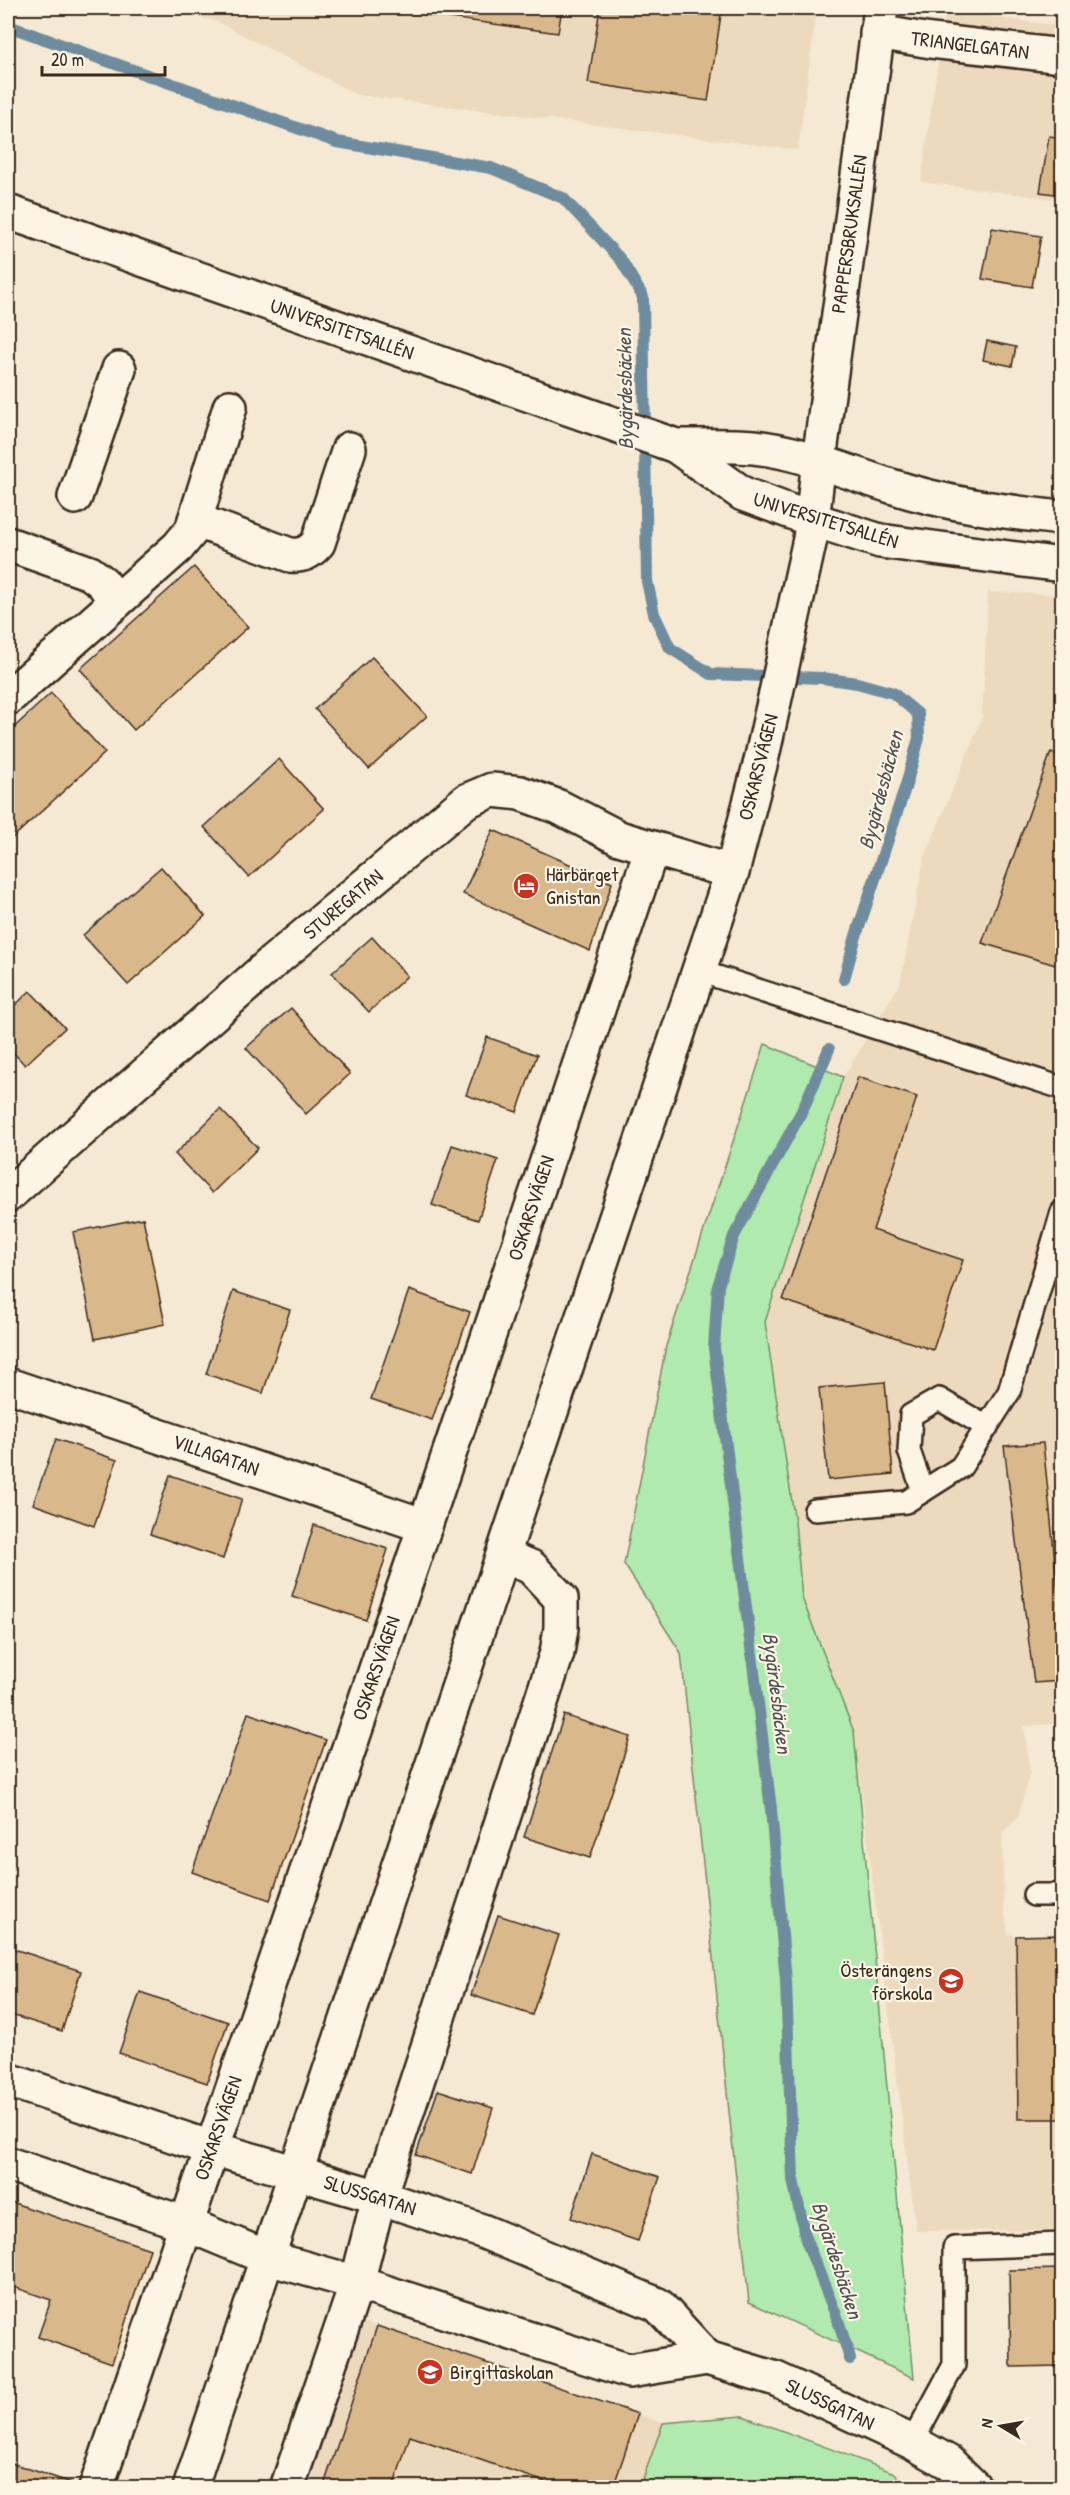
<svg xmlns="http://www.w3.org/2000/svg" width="1070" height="2495" font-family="'Patrick Hand',sans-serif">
	<rect width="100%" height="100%" fill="#f5e9d3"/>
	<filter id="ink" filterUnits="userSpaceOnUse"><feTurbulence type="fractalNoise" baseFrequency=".0167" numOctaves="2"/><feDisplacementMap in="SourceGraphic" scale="12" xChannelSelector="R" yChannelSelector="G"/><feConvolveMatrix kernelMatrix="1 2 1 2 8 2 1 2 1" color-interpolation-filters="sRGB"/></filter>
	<g filter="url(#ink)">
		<!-- built -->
		<g fill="#eddabe">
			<path d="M155 8H817L798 150 357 95 218 22Z"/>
			<path d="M945 11 1062 26V200L921 182Z"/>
			<path d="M988 592 1062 595V1724L1024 1726 1030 1772 1018 1818 1002 1833 1004 1909 1008 1934 1016 1936 1018 2025H1062V2230L916 2231 854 1732 802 1598 795 1522 765 1321 843 1077 900 984 924 859 982 718Z"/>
			<path d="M364 2322 663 2423 640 2487 306 2488Z"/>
		</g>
		<!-- green -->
		<g fill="#b1eaae" stroke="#768a66" stroke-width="1.5">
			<path d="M765 1044 843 1077 765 1322 795 1522 802 1598 854 1732 914 2378 749 2302 681 1653 624 1564 666 1346Z"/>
			<path d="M743 2416 895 2473 905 2487H640L663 2423Z"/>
		</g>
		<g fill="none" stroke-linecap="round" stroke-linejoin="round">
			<!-- stream -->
			<g stroke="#6e8c9d" stroke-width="12">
				<path d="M8 26 337 142 491 168 563 198 621 260 643 297 647 581 654 614 670 648 711 674 822 678 857 683 893 693 918 714 919 738 906 785 856 936 844 979"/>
				<path d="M829 1049 802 1111 734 1236 718 1286 714 1348 771 1809 786 1981 793 2180 806 2240 838 2320 850 2359"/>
			</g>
		</g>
		<!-- building -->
		<g fill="#d9b88c" stroke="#3b2a1e" stroke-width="1.5">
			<path d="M377 8H562L558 33Z"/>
			<path d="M600 8H722L708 101 588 83Z"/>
			<path d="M1049 136 1062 138V195L1040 192Z"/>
			<path d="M992 228 1041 236 1032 287 982 279Z"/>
			<path d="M987 341 1016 347 1012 366 983 360Z"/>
			<path d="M194 567 248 627 134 730 80 669Z"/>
			<path d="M372 657 427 716 369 769 315 709Z"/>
			<path d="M51 693 105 753 8 842V733Z"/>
			<path d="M1051 752 1062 756V967L982 943Z"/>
			<path d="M279 759 324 809 249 877 204 827Z"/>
			<path d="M493 830 612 883 590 951 463 894Z"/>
			<path d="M161 867 205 916 128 985 83 935Z"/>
			<path d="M372 937 407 976 369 1012 332 973Z"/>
			<path d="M30 991 65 1028 25 1065 8 1047V1012Z"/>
			<path d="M291 1008 350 1074 306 1114 246 1048Z"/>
			<path d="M487 1037 537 1055 517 1112 466 1095Z"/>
			<path d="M858 1077 917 1097 873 1230 963 1260 933 1350 783 1300Z"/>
			<path d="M220 1109 258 1148 212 1193 175 1154Z"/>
			<path d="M452 1145 498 1160 478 1220 432 1205Z"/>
			<path d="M143 1218 165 1324 95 1339 73 1232Z"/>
			<path d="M409 1290 470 1312 432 1420 371 1399Z"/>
			<path d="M233 1291 290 1310 263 1393 206 1374Z"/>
			<path d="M885 1382 893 1474 828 1480 819 1388Z"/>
			<path d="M56 1439 117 1460 94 1526 33 1504Z"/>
			<path d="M1043 1443 1062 1630V1681L1034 1683 1004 1446Z"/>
			<path d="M170 1475 242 1499 223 1559 150 1534Z"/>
			<path d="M314 1525 388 1549 366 1620 292 1596Z"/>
			<path d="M248 1713 326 1740 270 1900 192 1872Z"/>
			<path d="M564 1715 630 1737 590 1858 524 1837Z"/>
			<path d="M498 1915 559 1935 532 2015 471 1995Z"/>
			<path d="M1062 1935V2119H1018L1016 1936Z"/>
			<path d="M8 1947 81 1971 62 2031 8 2014Z"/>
			<path d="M140 1992 228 2022 207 2083 119 2053Z"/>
			<path d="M438 2090 493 2108 472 2174 416 2155Z"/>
			<path d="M592 2154 660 2177 638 2241 571 2218Z"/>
			<path d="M8 2201 150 2249 112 2363 38 2337 51 2300 8 2285Z"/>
			<path d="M1062 2269V2366L1011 2367 1009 2270Z"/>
			<path d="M377 2326 638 2414 613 2488H563L410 2436 393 2488H323Z"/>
			<path d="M8 2462 72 2483 70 2488H8Z"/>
		</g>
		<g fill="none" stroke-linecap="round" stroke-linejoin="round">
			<defs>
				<g id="lane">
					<path d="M699 971 1062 1088"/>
					<path d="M923 1491 909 1451 911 1415 939 1399 987 1427"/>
					<path d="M815 1510 906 1502 961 1467 1009 1392 1062 1212"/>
					<path d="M1034 1895H1062"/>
					<path d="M912 2442 954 2365V2248L1062 2244"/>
				</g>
				<g id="street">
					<path d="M877 32 931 41 1062 56"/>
					<path d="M819 460 881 8"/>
					<path d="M75 497 119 369"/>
					<path d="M195 520 290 555C303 556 309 553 318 543L349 449"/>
					<path d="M8 544 90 573 103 583 116 602"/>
					<path d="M8 698 178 547 192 530 230 407"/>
					<path d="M8 1195 275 960 466 801 492 790 520 793 559 807 619 838 732 872"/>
					<path d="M8 1385 425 1526"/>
					<path d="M8 2080 211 2148 379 2197 482 2231 658 2305 707 2358"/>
					<path d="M8 2164 186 2224 268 2258 357 2283 629 2371 707 2358 776 2379 912 2442 948 2462 975 2488"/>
					<path d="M96 2488 425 1526 652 848"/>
					<path d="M287 2488 357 2283 379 2197 557 1653 561 1628V1599L531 1567 504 1556"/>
				</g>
				<g id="secondary">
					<path d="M8 212 676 446C702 446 729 445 754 447 802 452 846 472 891 486 945 504 1006 512 1062 518"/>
					<path d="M676 446 743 494 802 516 880 541 1062 565"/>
					<path d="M190 2488 732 872 761 761 810 539 819 460"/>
				</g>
			</defs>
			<!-- lane casing -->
			<use href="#lane" stroke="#3b2a1e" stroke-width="26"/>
			<!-- street casing -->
			<use href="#street" stroke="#3b2a1e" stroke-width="38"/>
			<!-- secondary casing -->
			<use href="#secondary" stroke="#3b2a1e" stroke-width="38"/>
			<!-- lane -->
			<use href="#lane" stroke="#fcf5e5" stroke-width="21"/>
			<!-- street -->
			<use href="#street" stroke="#fcf5e5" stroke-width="33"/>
			<!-- secondary -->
			<use href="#secondary" stroke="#fcf5e5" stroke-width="33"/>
		</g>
	</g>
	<!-- icons -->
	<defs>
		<symbol id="hotel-disc" viewBox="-11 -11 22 22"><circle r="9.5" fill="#c8321e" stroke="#fcf5e5"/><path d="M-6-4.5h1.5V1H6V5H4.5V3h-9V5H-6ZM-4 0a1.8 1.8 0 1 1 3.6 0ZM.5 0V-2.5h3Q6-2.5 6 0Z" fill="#fff"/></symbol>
		<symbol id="school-disc" viewBox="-11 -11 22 22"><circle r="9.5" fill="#c8321e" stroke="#fcf5e5"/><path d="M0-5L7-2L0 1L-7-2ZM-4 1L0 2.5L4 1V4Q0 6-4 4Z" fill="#fff"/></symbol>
	</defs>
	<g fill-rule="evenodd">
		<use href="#hotel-disc" x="511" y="871" width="30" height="30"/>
		<use href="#school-disc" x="936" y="1966" width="30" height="30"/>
		<use href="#school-disc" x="415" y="2357" width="30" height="30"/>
	</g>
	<g text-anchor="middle" stroke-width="4.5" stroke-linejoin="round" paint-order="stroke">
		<!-- street labels -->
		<g font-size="20" fill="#3b2a1e" stroke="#fcf5e5">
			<text transform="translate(970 45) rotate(7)" y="7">TRIANGELGATAN</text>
			<text transform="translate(849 234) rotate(-82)" y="7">PAPPERSBRUKSALLÉN</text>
			<text transform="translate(342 329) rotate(19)" y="7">UNIVERSITETSALLÉN</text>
			<text transform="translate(826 520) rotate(17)" y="7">UNIVERSITETSALLÉN</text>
			<text transform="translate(758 767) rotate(-76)" y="7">OSKARSVÄGEN</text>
			<text transform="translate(343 904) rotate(-40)" y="7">STUREGATAN</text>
			<text transform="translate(531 1208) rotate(-72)" y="7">OSKARSVÄGEN</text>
			<text transform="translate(216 1455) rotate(19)" y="7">VILLAGATAN</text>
			<text transform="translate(376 1668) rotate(-71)" y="7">OSKARSVÄGEN</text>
			<text transform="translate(218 2128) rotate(-71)" y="7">OSKARSVÄGEN</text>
			<text transform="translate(370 2195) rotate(17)" y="7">SLUSSGATAN</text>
			<text transform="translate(830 2404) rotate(25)" y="7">SLUSSGATAN</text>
		</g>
		<!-- poi labels -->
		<g font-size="20" fill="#3b2a1e" stroke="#fcf5e5" text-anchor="start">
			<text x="546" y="881">Härbärget<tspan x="546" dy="23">Gnistan</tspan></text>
			<text x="932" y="1977" text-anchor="end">Österängens<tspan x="932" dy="23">förskola</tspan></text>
			<text x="450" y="2379">Birgittaskolan</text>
		</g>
		<!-- water labels -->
		<g font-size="21" font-style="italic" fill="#505353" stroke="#fcf5e5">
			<text transform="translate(625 389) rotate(-91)" y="7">Bygärdesbäcken</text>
			<text transform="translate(881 790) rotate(-75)" y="7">Bygärdesbäcken</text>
			<text transform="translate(777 1693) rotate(83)" y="7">Bygärdesbäcken</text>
			<text transform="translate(837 2260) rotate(72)" y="7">Bygärdesbäcken</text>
		</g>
	</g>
	<!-- margin -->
	<rect width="1070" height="2495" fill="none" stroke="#fcf5e5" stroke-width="30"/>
	<rect x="15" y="15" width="1040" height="2465" fill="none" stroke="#3b2a1e" stroke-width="2" filter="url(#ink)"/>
	<!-- north arrow -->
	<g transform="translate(1001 2426) rotate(281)" stroke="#fcf5e5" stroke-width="4.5" paint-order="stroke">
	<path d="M0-4.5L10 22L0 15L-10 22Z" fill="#3b2a1e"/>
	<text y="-9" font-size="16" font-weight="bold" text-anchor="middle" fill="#3b2a1e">N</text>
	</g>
	<!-- scale -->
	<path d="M42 66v9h123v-9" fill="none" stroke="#3b2a1e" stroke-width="3"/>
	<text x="51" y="66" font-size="18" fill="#3b2a1e" stroke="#fcf5e5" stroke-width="4.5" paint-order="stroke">20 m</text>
</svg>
